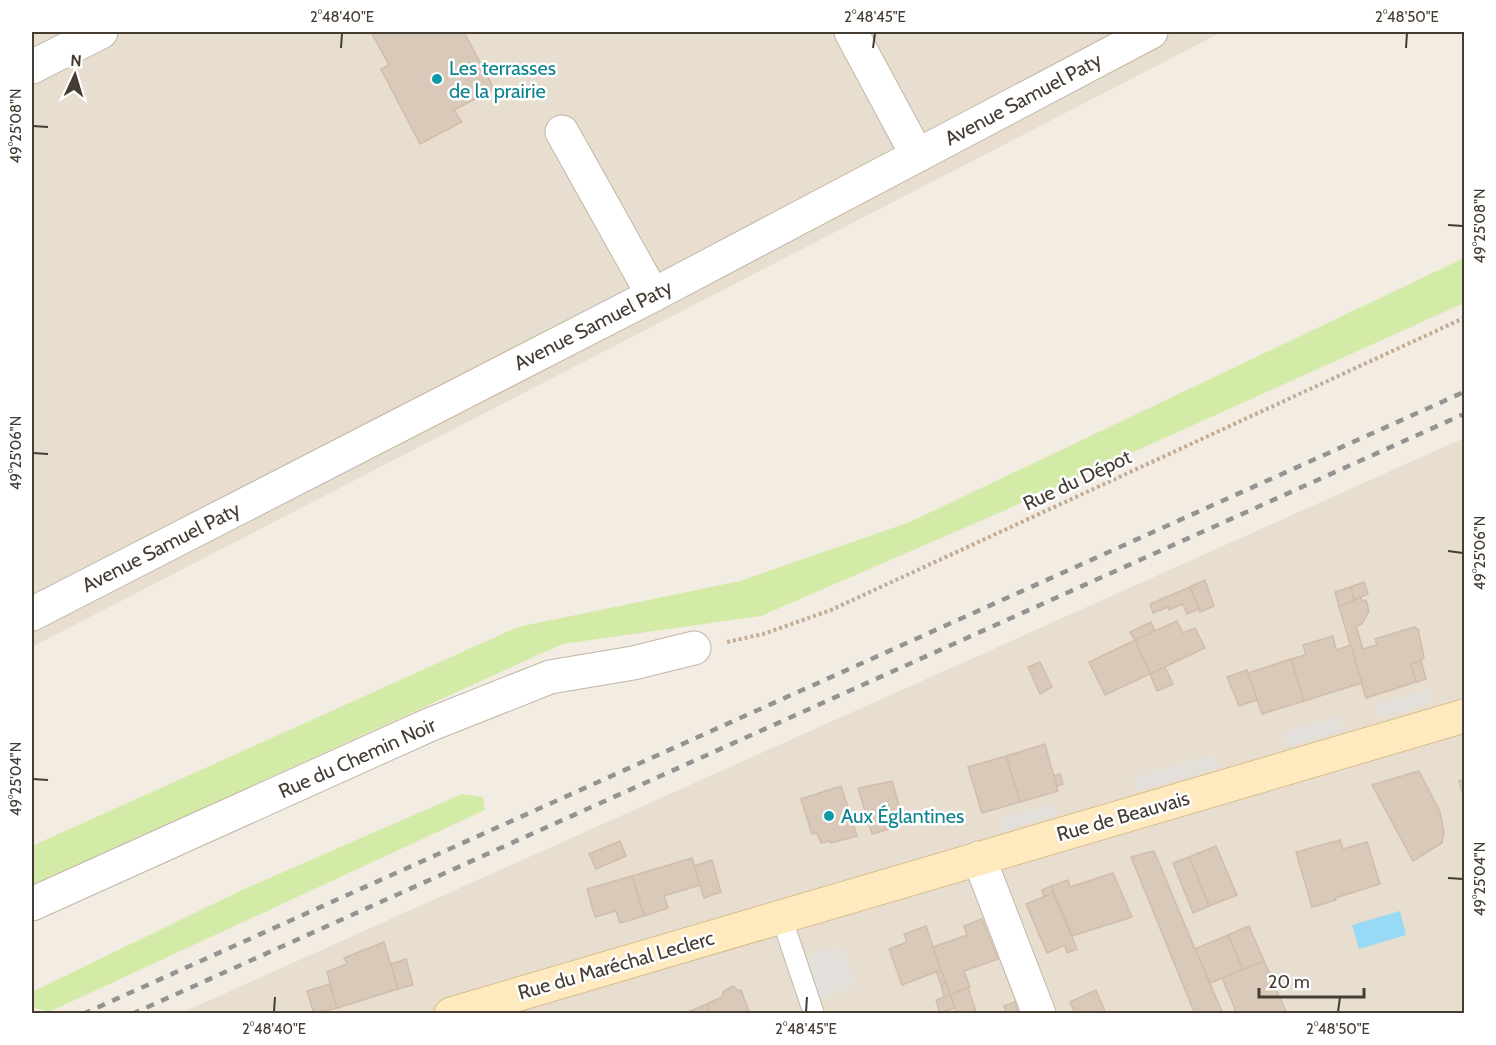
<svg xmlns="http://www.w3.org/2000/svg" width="1496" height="1045" font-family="Cabin,sans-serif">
	<rect width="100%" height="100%" fill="#f3ece2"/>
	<!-- residential -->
	<g fill="#e7ded0">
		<path d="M32 32H1222L32 647Z"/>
		<path d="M1464 438V1013H181Z"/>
	</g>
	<!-- green -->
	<g fill="#d3eba6">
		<path d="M1464 258V303L994 515 761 616 562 644 32 886V846L518 627 740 581 910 522Z"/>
		<path d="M462 794 483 797 485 810 49 1012 32 1007V992L242 890Z"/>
	</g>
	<!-- parking -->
	<g fill="#e3dfdb">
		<path d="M1429 689 1433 701 1380 719 1376 705Z"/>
		<path d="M1339 716 1343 730 1286 747 1282 733Z"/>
		<path d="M1215 754 1219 767 1138 791 1134 778Z"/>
		<path d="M1052 804 1056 815 1002 831 997 820Z"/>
		<path d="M842 945 855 986 818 999 803 957Z"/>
	</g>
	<!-- water -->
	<path fill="#98d9f6" d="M1400 911 1406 935 1359 949 1352 925Z"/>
	<!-- building -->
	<g fill="#d8c9b9" stroke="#d1bda9" stroke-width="1.5">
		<path d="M371 32H464L494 89 454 110 462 122 420 144 381 69 389 65Z"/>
		<path d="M1205 580 1214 606 1200 612 1190 587Z"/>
		<path d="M1364 582 1368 594 1354 600 1350 587Z"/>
		<path d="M1190 587 1199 609 1187 614 1183 604 1169 610 1168 607 1153 613 1150 604Z"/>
		<path d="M1350 587 1354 600 1339 607 1335 592Z"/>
		<path d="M1361 597 1362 601 1366 600 1369 611 1362 624 1356 626 1363 649 1377 645 1375 639 1414 627 1418 629 1424 657 1421 661 1411 664 1416 682 1366 698 1339 607Z"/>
		<path d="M1177 621 1183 633 1195 628 1205 648 1150 674 1135 640Z"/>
		<path d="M1151 622 1155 631 1135 640 1130 632Z"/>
		<path d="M1333 636 1336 650 1351 645 1362 683 1304 701 1291 659 1306 655 1303 645Z"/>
		<path d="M1135 640 1150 674 1105 695 1089 662Z"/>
		<path d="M1291 659 1304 701 1262 714 1248 673Z"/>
		<path d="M1421 661 1426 679 1416 682 1411 664Z"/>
		<path d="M1040 662 1052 687 1040 694 1028 667Z"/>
		<path d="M1165 667 1173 684 1157 691 1150 674Z"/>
		<path d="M1247 670 1257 700 1239 706 1227 677Z"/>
		<path d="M1045 744 1058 791 1020 802 1006 756Z"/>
		<path d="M1006 756 1020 802 982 813 968 767Z"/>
		<path d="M1419 771 1440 812 1444 832 1442 843 1413 861 1372 785Z"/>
		<path d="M1060 774 1063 784 1057 786 1054 776Z"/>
		<path d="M1464 779V799L1459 781Z"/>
		<path d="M892 781 903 819 888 823 890 829 872 834 858 788Z"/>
		<path d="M841 786 857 836 831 843V841L821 843 817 833 812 834 801 799Z"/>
		<path d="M1340 840 1343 849 1367 842 1380 884 1335 898 1336 900 1312 907 1296 852Z"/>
		<path d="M620 841 626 856 596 869 589 854Z"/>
		<path d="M1216 846 1237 895 1209 906 1189 857Z"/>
		<path d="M1154 851 1195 949 1223 1014H1195L1131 857Z"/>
		<path d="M1189 857 1209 906 1193 913 1173 863Z"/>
		<path d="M692 858 700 885 664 896 668 908 644 916 632 876Z"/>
		<path d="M712 860 721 892 704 898 694 866Z"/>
		<path d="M1113 873 1132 917 1072 936 1051 886 1068 880 1070 887Z"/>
		<path d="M632 876 644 916 620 923 616 911 595 917 587 889Z"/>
		<path d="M1051 886 1053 893 1044 897 1042 890Z"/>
		<path d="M1053 893 1077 949 1067 953 1065 945 1047 953 1026 904Z"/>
		<path d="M982 919 998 959 964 971 970 987 950 995 933 947 967 935 964 926Z"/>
		<path d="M926 926 941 970 902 985 889 949 907 942 904 934Z"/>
		<path d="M1249 926 1264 961 1243 970 1228 935Z"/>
		<path d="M1228 935 1243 970 1210 983 1195 949Z"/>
		<path d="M384 942 398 989 337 1008 327 972 347 964 344 958Z"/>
		<path d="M406 959 413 985 398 989 391 964Z"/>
		<path d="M1264 961 1287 1014H1237L1222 978Z"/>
		<path d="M941 970 946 983 941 985 936 971Z"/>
		<path d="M946 983 950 995 944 997 941 985Z"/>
		<path d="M330 984 337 1008 314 1014 307 991Z"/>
		<path d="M733 986 739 991 741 990 750 1014H710L707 1004 722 997 724 991Z"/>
		<path d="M968 988 977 1014H957L950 995Z"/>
		<path d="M1096 990 1106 1014H1075L1070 1002Z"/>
		<path d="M950 995 955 1008 940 1013 936 1000Z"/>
		<path d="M1015 1002 1018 1011 1007 1014 1004 1006Z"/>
		<path d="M707 1004 710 1014H683Z"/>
	</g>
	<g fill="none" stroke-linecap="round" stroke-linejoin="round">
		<defs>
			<path id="service" d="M781 916 814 1014"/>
			<g id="minor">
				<path d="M851 32 917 155"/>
				<path d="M32 67 101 32"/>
				<path d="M562 132 653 295"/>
				<path d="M32 614 653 295 1151 32"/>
				<path d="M979 858 1039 1014"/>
				<path d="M32 904 429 725 550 677 633 663 694 648"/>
			</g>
			<path id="secondary" d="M451 1014 1464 716"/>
		</defs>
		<!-- service casing -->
		<use href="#service" stroke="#c2b6a7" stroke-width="22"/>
		<!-- minor casing -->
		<use href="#minor" stroke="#c2b6a7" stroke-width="35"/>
		<!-- secondary casing -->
		<use href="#secondary" stroke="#d7bd8d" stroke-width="35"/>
		<!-- path -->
		<path stroke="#c2ad94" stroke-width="4" stroke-dasharray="3 3" stroke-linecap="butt" d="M727 642 763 634 831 610 1464 318"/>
		<!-- service -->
		<use href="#service" stroke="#fff" stroke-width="20"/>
		<!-- minor -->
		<use href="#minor" stroke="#fff" stroke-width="33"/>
		<!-- secondary -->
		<use href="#secondary" stroke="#ffeac0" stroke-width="33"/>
		<!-- rail -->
		<g stroke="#939393" stroke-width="4.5" stroke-dasharray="8 8" stroke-linecap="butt">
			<path d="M83 1014 1464 392"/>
			<path d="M132 1014 1464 414"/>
		</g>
	</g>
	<!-- ticks -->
	<path fill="none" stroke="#453c32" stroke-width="2" d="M341 48 342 33M873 48 875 33M1406 48 1407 33M33 126 48 127M1448 225 1463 226M33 453 48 454M1448 551 1463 553M33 779 48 780M1448 878 1463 879M274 1012 275 997M806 1012 807 997M1338 1012 1340 997"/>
	<!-- markers -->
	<g fill="#0f9aa8" stroke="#fff" stroke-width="2">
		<circle cx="437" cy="79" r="6"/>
		<circle cx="829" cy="816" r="6"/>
	</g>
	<g text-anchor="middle" stroke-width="5" stroke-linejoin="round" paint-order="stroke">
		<!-- culture labels -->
		<g font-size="20" fill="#0d838f" stroke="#fff" text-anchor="start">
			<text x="449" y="75">Les terrasses<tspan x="449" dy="23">de la prairie</tspan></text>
			<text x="841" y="823">Aux Églantines</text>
		</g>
		<!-- street labels -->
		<g font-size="20" fill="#453c32" stroke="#fff">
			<text transform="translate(1023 99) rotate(-28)" y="7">Avenue Samuel Paty</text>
			<text transform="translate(593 325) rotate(-27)" y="7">Avenue Samuel Paty</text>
			<text transform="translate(1077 480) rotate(-25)" y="7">Rue du Dépot</text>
			<text transform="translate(161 547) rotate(-27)" y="7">Avenue Samuel Paty</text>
			<text transform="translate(357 758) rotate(-24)" y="7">Rue du Chemin Noir</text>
			<text transform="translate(1123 816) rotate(-16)" y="7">Rue de Beauvais</text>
			<text transform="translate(616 965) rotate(-16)" y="7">Rue du Maréchal Leclerc</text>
		</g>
	</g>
	<!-- border -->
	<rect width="1496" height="1045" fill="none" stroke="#ffffff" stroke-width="66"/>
	<!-- north arrow -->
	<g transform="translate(75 75) rotate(4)" stroke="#ffffff" stroke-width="4.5" paint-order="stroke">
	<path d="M0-4.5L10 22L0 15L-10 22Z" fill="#453c32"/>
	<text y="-9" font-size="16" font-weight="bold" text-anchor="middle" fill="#453c32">N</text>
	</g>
	<!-- scale -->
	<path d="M1259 988v9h105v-9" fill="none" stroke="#453c32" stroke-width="3"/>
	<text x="1268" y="988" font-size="18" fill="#453c32" stroke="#ffffff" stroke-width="4.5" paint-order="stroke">20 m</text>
	<rect x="33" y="33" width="1430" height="979" fill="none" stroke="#453c32" stroke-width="2"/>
	<g font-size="15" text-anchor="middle" fill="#453c32">
		<text x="342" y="22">2°48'40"E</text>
		<text x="875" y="22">2°48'45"E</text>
		<text x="1407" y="22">2°48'50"E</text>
		<text transform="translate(16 126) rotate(-90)" y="5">49°25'08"N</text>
		<text transform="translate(1480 226) rotate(-90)" y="5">49°25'08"N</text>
		<text transform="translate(16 453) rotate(-90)" y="5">49°25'06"N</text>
		<text transform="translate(1480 553) rotate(-90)" y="5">49°25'06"N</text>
		<text transform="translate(16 779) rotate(-90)" y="5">49°25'04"N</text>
		<text transform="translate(1480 879) rotate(-90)" y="5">49°25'04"N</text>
		<text x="274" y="1034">2°48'40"E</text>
		<text x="806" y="1034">2°48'45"E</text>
		<text x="1338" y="1034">2°48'50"E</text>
	</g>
</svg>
